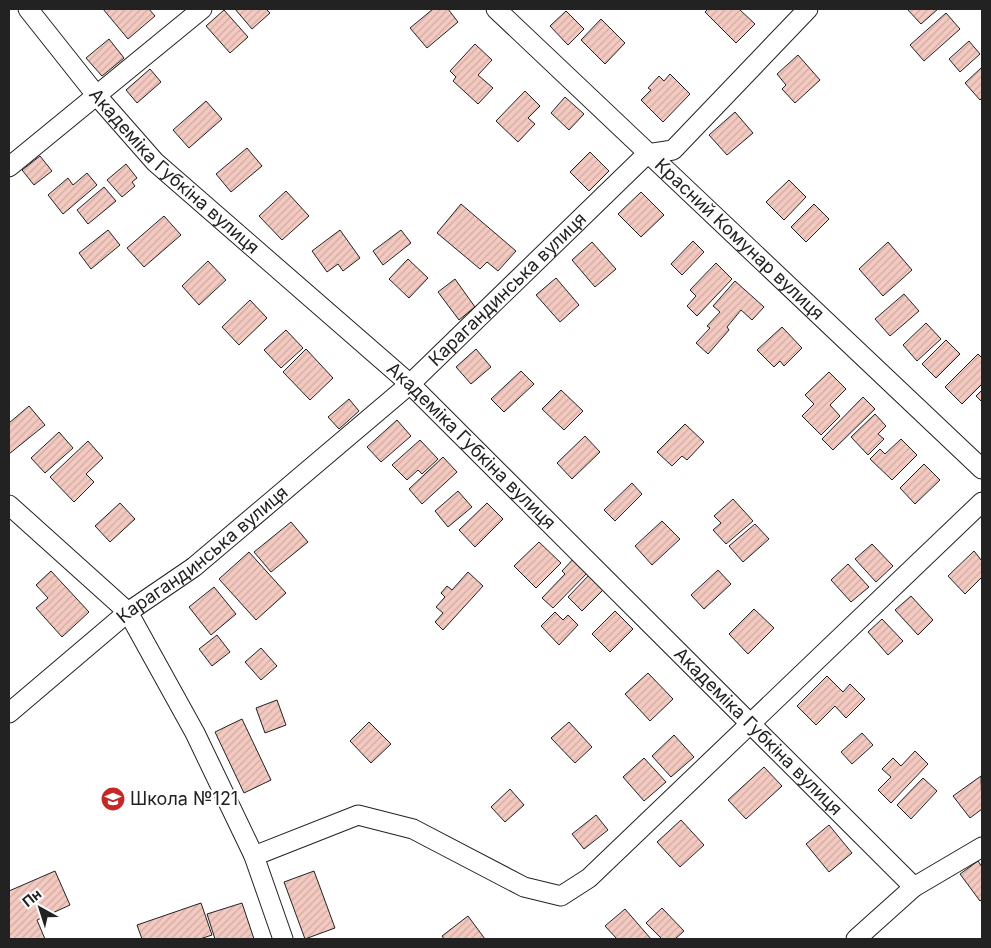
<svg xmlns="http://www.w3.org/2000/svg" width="991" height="948" font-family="Inter,sans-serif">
	<defs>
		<pattern id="building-hatch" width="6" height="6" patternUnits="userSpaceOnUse" patternTransform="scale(1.25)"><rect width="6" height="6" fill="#f3c9c0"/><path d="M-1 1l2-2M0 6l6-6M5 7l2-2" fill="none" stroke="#d0aca5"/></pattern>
	</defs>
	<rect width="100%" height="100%" fill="#fff"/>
	<!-- building -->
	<g fill="url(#building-hatch)" stroke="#222">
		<path d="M103 9H149L155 16 128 39Z"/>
		<path d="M235 9H266L270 13 252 29Z"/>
		<path d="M433 9H448L458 22 427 48 410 28Z"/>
		<path d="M708 9H739L755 24 736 43 705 12Z"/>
		<path d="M907 9H938L921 24Z"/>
		<path d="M224 10 248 37 230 53 206 26Z"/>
		<path d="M566 11 584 29 568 45 550 26Z"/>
		<path d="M946 13 960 29 924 61 910 45Z"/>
		<path d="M601 19 625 43 605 64 581 40Z"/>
		<path d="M109 39 124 58 102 76 86 58Z"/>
		<path d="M969 41 980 54 960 72 949 59Z"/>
		<path d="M475 44 492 60 478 75 493 88 478 104 453 81 456 77 450 71Z"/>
		<path d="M798 55 820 80 795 103 782 89 786 85 777 74Z"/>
		<path d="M982 67V98L980 100 965 83Z"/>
		<path d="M150 69 161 82 137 103 126 90Z"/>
		<path d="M670 74 690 94 663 122 641 100 651 90 648 88 659 76 664 81Z"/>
		<path d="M525 91 540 106 528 118 535 124 518 142 496 121Z"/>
		<path d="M565 97 584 114 569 130 551 113Z"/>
		<path d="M206 101 222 119 189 148 173 130Z"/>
		<path d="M735 112 753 133 727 155 709 135Z"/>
		<path d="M247 148 262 166 231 192 216 174Z"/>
		<path d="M590 152 609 171 589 191 570 172Z"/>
		<path d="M40 156 52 171 34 185 22 170Z"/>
		<path d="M126 164 137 178 132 182 135 186 122 197 107 180Z"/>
		<path d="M87 173 97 185 63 214 48 195 68 178 73 185Z"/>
		<path d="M789 180 806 197 784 220 766 202Z"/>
		<path d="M104 187 116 201 88 224 77 210Z"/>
		<path d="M286 191 309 216 282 240 259 216Z"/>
		<path d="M641 192 664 215 641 237 618 214Z"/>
		<path d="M461 204 516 251 498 271 487 262 480 269 437 233Z"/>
		<path d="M814 204 829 219 806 242 791 227Z"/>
		<path d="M164 216 181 235 144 267 127 248Z"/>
		<path d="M108 230 120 245 91 269 79 253Z"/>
		<path d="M340 230 360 258 343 271 338 264 327 272 312 251Z"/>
		<path d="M401 230 411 243 383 265 373 251Z"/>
		<path d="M693 241 704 252 682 275 671 264Z"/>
		<path d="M592 242 616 269 595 287 572 260Z"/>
		<path d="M888 242 912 270 883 296 859 269Z"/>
		<path d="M408 259 428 278 409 298 389 279Z"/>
		<path d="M208 261 226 280 199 305 182 286Z"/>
		<path d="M716 263 732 279 697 316 687 306 696 296 690 290Z"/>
		<path d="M556 278 579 305 560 322 536 295Z"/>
		<path d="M455 279 475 307 459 320 438 292Z"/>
		<path d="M735 281 764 307 752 320 741 310 727 327 729 330 708 354 696 343 710 328 707 326 720 312 713 306Z"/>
		<path d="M904 294 919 311 890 336 875 319Z"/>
		<path d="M250 300 267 318 239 345 222 327Z"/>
		<path d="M926 323 941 339 917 361 903 345Z"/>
		<path d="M782 327 802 348 784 366 780 361 774 367 757 350Z"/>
		<path d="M286 330 303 348 281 368 264 350Z"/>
		<path d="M946 340 960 354 936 378 922 364Z"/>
		<path d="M306 349 333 378 310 400 283 372Z"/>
		<path d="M476 349 491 367 471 384 456 367Z"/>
		<path d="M978 354 982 358V384L962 404 945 387Z"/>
		<path d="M521 371 534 384 504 412 491 399Z"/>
		<path d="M829 372 846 389 830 405 840 416 821 435 802 416 814 404 805 395Z"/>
		<path d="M561 390 583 411 564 430 542 409Z"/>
		<path d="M982 390V402L976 396Z"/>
		<path d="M863 397 875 409 833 450 822 439Z"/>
		<path d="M349 399 359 411 339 429 328 417Z"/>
		<path d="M29 406 45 425 9 454V423Z"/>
		<path d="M875 414 886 426 878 434 884 439 868 455 851 437Z"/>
		<path d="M397 420 411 436 381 462 367 447Z"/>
		<path d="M685 424 704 442 687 460 682 456 672 466 657 452Z"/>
		<path d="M59 432 73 448 45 473 31 458Z"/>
		<path d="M585 436 600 452 572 479 557 463Z"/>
		<path d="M901 439 917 455 892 480 870 459 880 449 885 454Z"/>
		<path d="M420 440 438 459 422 474 418 470 407 480 392 465Z"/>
		<path d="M88 441 103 458 86 474 94 482 74 502 50 477Z"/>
		<path d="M443 457 457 472 422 504 409 489Z"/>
		<path d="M924 464 940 480 915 504 900 488Z"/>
		<path d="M632 483 642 494 615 521 604 510Z"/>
		<path d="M458 491 472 507 448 527 435 511Z"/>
		<path d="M733 499 753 521 726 544 713 530 721 523 714 516Z"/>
		<path d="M120 503 135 519 110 542 95 526Z"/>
		<path d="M487 503 503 519 475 547 459 530Z"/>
		<path d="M662 521 680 539 652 565 635 546Z"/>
		<path d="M291 522 308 542 271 572 254 552Z"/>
		<path d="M755 524 769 539 743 562 729 546Z"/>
		<path d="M539 542 561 563 536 588 514 566Z"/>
		<path d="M872 544 893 566 876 582 855 559Z"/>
		<path d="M974 551 982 561V577L965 594 948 576Z"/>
		<path d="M249 552 286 593 256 620 219 579Z"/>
		<path d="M576 556 590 570 553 608 542 598 565 574 562 571Z"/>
		<path d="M848 564 869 587 851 602 831 580Z"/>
		<path d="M718 570 731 584 704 609 691 595Z"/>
		<path d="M51 571 89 612 62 637 36 608 48 598 36 585Z"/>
		<path d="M468 572 483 586 443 630 435 622 443 613 436 607 445 597 441 593 447 586 452 590Z"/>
		<path d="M591 573 605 588 582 611 568 597Z"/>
		<path d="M214 587 236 614 211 635 189 607Z"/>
		<path d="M911 596 933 620 918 635 895 610Z"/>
		<path d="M754 609 774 628 748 654 729 634Z"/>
		<path d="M615 611 633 629 610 652 592 634Z"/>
		<path d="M555 612 563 620 568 615 578 625 559 645 541 626Z"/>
		<path d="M882 619 903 641 888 655 868 632Z"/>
		<path d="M217 635 230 652 212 666 199 649Z"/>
		<path d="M261 648 277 666 261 680 245 662Z"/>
		<path d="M648 673 673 699 650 721 625 694Z"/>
		<path d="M827 676 843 692 850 684 865 699 846 718 835 706 816 725 797 706Z"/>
		<path d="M277 700 286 725 265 733 256 708Z"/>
		<path d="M242 719 271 780 244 793 215 732Z"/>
		<path d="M369 722 391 744 371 763 350 741Z"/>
		<path d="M569 722 592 747 575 763 551 738Z"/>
		<path d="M862 733 873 745 852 764 841 752Z"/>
		<path d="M674 735 694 757 671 777 652 756Z"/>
		<path d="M915 751 928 764 891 803 878 790 891 777 882 769 893 758 901 766Z"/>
		<path d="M644 758 666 782 644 801 623 777Z"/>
		<path d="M764 767 782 786 746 819 728 800Z"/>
		<path d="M981 776 982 809 970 818 953 796Z"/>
		<path d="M923 778 937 791 911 819 897 805Z"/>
		<path d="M510 789 524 805 505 822 491 807Z"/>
		<path d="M596 815 608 830 584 849 572 834Z"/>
		<path d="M681 820 704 845 680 867 657 842Z"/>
		<path d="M829 825 852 853 829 872 806 844Z"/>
		<path d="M978 861 982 867V899L980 901 960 874Z"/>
		<path d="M55 871 70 905 37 920 45 939H9V891Z"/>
		<path d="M314 871 335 928 305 939 284 882Z"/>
		<path d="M201 903 212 935 200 939H142L137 925Z"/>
		<path d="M242 903 254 939H215L207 914Z"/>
		<path d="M662 908 684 931 675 939H662L646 923Z"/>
		<path d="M625 909 651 939H617L605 926Z"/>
		<path d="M468 916 485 939H444L442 936Z"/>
	</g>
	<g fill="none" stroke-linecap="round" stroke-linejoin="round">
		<defs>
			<g id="street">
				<path id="s1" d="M28 9 97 96 155 162 410 384 914 887"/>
				<path id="s2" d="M496 9 982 469"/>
				<path d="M9 167 202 9"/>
				<path d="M9 505 128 612 195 733 254 856 283 939"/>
				<path id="s3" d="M9 713 128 612 194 567 410 384 647 154 673 150 808 9"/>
				<path d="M254 856 358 815 413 829 524 887 561 896 589 878 982 502"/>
				<path d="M856 939 914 887 982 847"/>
			</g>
		</defs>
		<!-- street casing -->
		<use href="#street" stroke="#222" stroke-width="21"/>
		<!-- street -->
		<use href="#street" stroke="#fff" stroke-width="19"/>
	</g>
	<!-- icons -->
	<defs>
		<symbol id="school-disc" viewBox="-11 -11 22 22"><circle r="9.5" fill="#c62828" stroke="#fff"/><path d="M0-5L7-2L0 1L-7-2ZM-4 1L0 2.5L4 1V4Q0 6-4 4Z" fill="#fff"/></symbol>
	</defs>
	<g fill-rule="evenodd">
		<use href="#school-disc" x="99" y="785" width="28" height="28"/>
	</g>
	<g text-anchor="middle" stroke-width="4" stroke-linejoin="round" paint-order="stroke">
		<!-- street labels -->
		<g font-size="18" fill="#222" stroke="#fff">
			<text dy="6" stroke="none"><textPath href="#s1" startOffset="219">Академіка Губкіна вулиця</textPath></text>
			<text dy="6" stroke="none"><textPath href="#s2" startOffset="335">Красний Комунар вулиця</textPath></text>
			<text dy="6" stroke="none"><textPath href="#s3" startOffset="655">Карагандинська вулиця</textPath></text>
			<text dy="6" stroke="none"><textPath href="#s1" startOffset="624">Академіка Губкіна вулиця</textPath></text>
			<text dy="6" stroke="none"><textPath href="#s3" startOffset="250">Карагандинська вулиця</textPath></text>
			<text dy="6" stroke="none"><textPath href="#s1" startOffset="1029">Академіка Губкіна вулиця</textPath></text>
		</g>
		<!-- poi labels -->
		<g font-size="18" fill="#222" stroke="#fff" text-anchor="start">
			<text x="130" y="805">Школа №121</text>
		</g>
	</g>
	<!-- border -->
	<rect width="991" height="948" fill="none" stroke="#222222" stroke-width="20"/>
	<!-- north arrow -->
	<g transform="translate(40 908) rotate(321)" stroke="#ffffff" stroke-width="4" paint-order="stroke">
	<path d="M0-4L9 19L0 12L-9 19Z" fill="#222222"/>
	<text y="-8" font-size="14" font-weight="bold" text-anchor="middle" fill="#222222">Пн</text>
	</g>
</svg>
